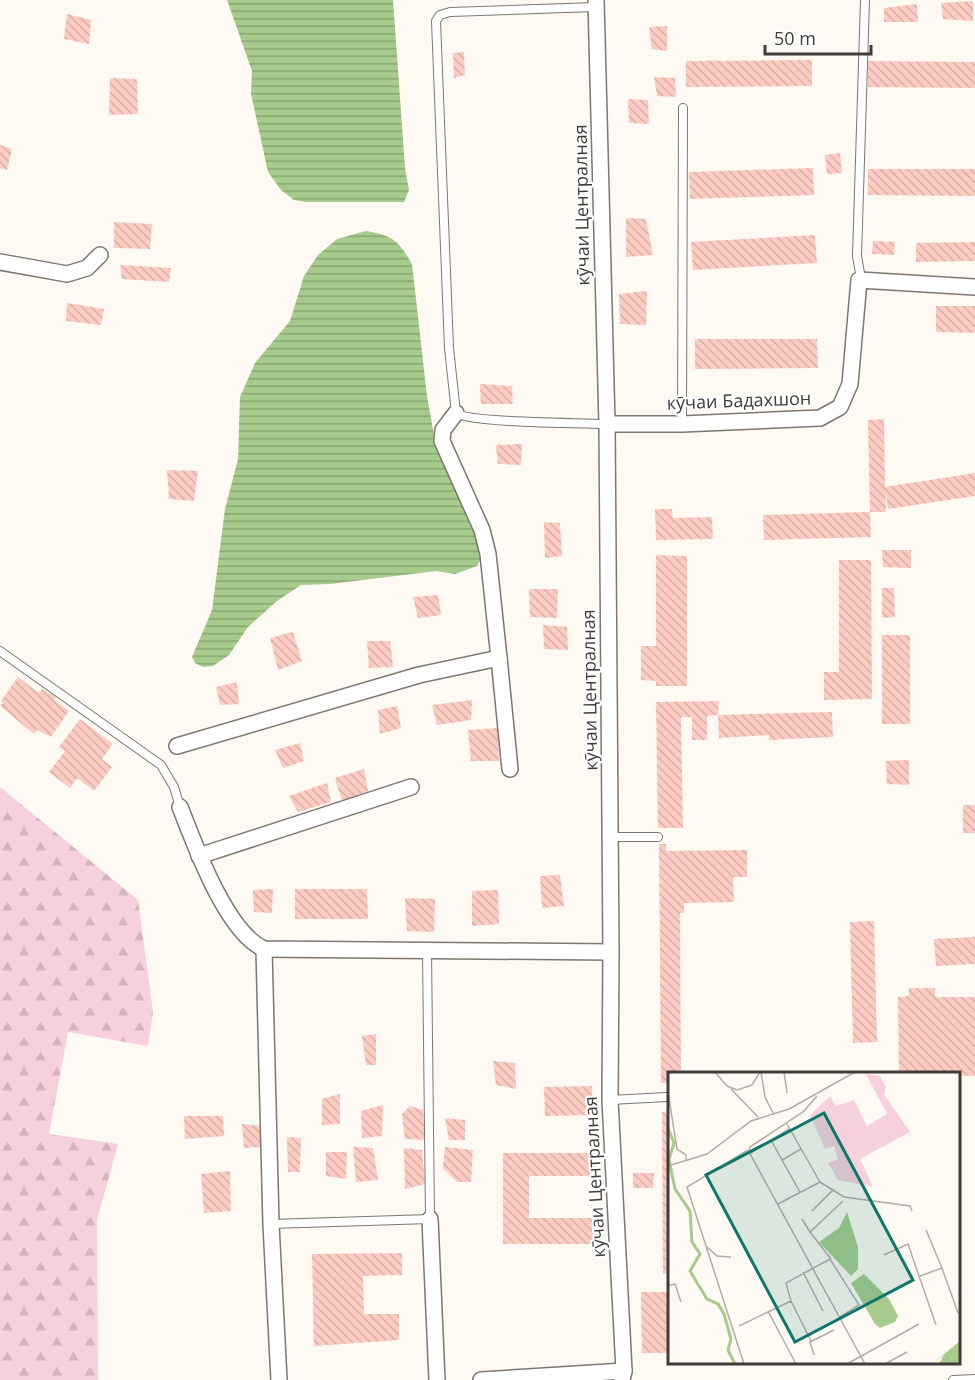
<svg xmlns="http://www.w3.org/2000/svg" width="975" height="1380" font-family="'Open Sans',sans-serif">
	<defs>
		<pattern id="forest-firs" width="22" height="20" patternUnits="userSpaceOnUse" patternTransform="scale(1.5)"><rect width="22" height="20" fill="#f7d0dd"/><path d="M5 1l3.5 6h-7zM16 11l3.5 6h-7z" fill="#d5b4be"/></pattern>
		<pattern id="water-rules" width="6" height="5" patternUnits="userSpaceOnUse" patternTransform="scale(1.5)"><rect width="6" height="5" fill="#a7cb8c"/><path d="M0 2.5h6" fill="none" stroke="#89a673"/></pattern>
		<pattern id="building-back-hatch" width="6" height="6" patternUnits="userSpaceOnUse" patternTransform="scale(1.5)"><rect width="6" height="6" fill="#fcccc3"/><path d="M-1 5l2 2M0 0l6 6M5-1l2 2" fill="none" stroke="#d9b0a8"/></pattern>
	</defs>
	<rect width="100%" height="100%" fill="#fff9f3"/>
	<!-- forest -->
	<path fill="url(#forest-firs)" d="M0 787 138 900 153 1012 148 1046 68 1032 49 1134 118 1144 97 1220 98 1380H0Z"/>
	<!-- water -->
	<g fill="url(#water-rules)">
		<path d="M227 0H393L405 168 409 190 404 202H306L294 200 281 190 268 172 251 94 252 71Z"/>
		<path d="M366 231C392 235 399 241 412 264L427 396 436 446 485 550 477 566 455 574 436 571 330 584 301 585 277 601 248 627 229 655 213 666 203 667 195 663 192 657 212 610 225 509 238 459 240 397 255 363 290 321 304 276 318 255 337 239Z"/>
	</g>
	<!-- building -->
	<g fill="url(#building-back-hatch)">
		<path d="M973 1V21L943 19 941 3Z"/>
		<path d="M917 4 918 22H884V8Z"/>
		<path d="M67 14 91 20 89 44 64 39Z"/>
		<path d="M667 26V51L652 49 649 27Z"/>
		<path d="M464 52 465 75 454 78 453 53Z"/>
		<path d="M812 60V86L686 87V61Z"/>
		<path d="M868 61 975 62V88L868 87Z"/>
		<path d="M654 77 675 78 676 97 657 96Z"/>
		<path d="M110 78 137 79 138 114 109 115Z"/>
		<path d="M628 99 648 100 649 124 629 123Z"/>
		<path d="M0 145 12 149 7 170 0 168Z"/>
		<path d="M840 153 842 173 827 174 825 155Z"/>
		<path d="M813 168 814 195 690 199 689 172Z"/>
		<path d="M868 169H975V196L868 195Z"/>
		<path d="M626 218 646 219 653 255 626 257Z"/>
		<path d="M114 222 152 224 150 249 114 248Z"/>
		<path d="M815 235 817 263 693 270 691 242Z"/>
		<path d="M873 241 895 242 894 255 872 254Z"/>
		<path d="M975 242V261L916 262V243Z"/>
		<path d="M120 265 171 268 169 282 122 279Z"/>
		<path d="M647 291 646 325 620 324 619 294Z"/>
		<path d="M67 303 104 309 101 325 66 321Z"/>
		<path d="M936 306H975V333L936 332Z"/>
		<path d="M695 339H817L818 368 695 369Z"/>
		<path d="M480 384 512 386 513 404H481Z"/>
		<path d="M884 419 885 487 975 473V496L888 509 885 490 886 512H870L868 420Z"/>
		<path d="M522 444 521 465 498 464 496 445Z"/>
		<path d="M167 470 198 471 194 501 169 499Z"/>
		<path d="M655 509H672L673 518 712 517 713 539 656 540Z"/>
		<path d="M870 512 871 537 764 540 763 515Z"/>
		<path d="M544 522 560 523 562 556 545 558Z"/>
		<path d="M882 550H911V568L883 567Z"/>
		<path d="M656 555 687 556V686H656V681L641 680V646H656Z"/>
		<path d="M839 560H871L872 699 824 700V672H839Z"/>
		<path d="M882 588H894L895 617 882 618Z"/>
		<path d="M529 589H558L557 618 530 617Z"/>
		<path d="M438 595 441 615 418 618 413 597Z"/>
		<path d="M543 625 567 627 568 650 544 649Z"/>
		<path d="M293 632 302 661 278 670 270 638Z"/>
		<rect x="882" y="635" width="28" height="89"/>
		<path d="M367 641H390L393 667 369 668Z"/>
		<path d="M18 677 39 693 42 689 50 694 52 691 57 695 54 700 69 711 51 737 37 730 34 734 0 706 3 703 1 701Z"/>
		<path d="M237 682 239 704 220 705 216 687Z"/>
		<path d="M472 700 471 720 437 725 432 705Z"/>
		<path d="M719 701 718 715 707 716V740H692V717H681L683 828H658L656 702Z"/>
		<path d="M397 706 401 728 380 734 378 710Z"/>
		<path d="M832 712 833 737 769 740V735L719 738 718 715Z"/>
		<path d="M80 719 113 744 102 759 112 767 94 791 77 778 70 788 49 772 65 751 59 747Z"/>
		<path d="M498 728 499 761H471L468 730Z"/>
		<path d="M300 743 304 761 283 768 275 750Z"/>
		<path d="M909 760V785L887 784 886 761Z"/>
		<path d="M364 769 368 791 342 801 335 778Z"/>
		<path d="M327 783 331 802 298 812 289 796Z"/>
		<rect x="963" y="805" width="12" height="28"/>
		<path d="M659 844H666V851L747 850V877H733L734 902 684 903V913H680L681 1074H669V1083H661Z"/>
		<path d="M560 875 564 906 542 908 540 876Z"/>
		<path d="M273 889 272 913 254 912 253 890Z"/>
		<path d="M295 889H367L368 919H295Z"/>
		<path d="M498 890 499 924 472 926V891Z"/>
		<path d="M405 898 435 899 434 932 407 931Z"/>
		<path d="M874 921 877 1042 853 1043 850 922Z"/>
		<path d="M975 937V964L936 966 934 939Z"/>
		<path d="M909 988H935V997H975V1076L899 1074 898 997 909 996Z"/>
		<path d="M376 1034V1065H366L362 1036Z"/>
		<path d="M493 1061 515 1063 516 1089 496 1085Z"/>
		<path d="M592 1086 593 1115 545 1116 544 1087Z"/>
		<path d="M340 1094V1124L322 1125V1099Z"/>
		<path d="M383 1105 382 1136 362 1138 361 1111Z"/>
		<path d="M410 1106 423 1110 425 1140 405 1139 402 1114Z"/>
		<path d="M662 1112H669V1274H663Z"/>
		<path d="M184 1116H223L224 1136 185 1139Z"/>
		<path d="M445 1118 465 1120V1140H449Z"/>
		<path d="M242 1124 260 1126 261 1147 244 1148Z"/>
		<path d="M287 1137 301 1138 300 1172H288Z"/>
		<path d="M353 1147 373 1148 378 1180 356 1182Z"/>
		<path d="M445 1147 473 1150 471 1182H457L443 1168Z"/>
		<path d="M404 1148 422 1150 425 1184 405 1189Z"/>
		<path d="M326 1152H347L346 1179 326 1176Z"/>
		<path d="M503 1153H591V1176H529V1218H597V1244H503Z"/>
		<path d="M230 1171 231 1211 204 1213 201 1174Z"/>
		<path d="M633 1173H654L653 1188H633Z"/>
		<path d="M402 1253V1275L363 1276 364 1314H399V1340L314 1346 312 1254Z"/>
		<path d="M641 1292H669V1353H642Z"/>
	</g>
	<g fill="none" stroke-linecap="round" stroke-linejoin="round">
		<defs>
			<g id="service">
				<path d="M596 7 450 12 440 15 436 21 449 348 456 413C468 423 584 423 607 424"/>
				<path d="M861 279 857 256 865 0"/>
				<path d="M682 424 683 108"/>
				<path d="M0 651 161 765 174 787 180 807"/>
				<path d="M610 837H658"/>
				<path d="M610 1100 667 1097"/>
				<path d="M271 1224 430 1219 427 950"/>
				<path d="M953 1380 975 1379"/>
			</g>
			<g id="minor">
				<path d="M596 0 607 424 611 952 610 1100 624 1371 622 1380"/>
				<path d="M0 262 67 274 87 268 100 255"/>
				<path d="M456 413 443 430 442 441 482 530 488 554 499 658"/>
				<path d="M607 424H682L820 418 840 407 850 384 859 280 975 287"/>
				<path d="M177 746 419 675 499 658 510 769"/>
				<path d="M180 807C195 845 226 932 264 949L611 952"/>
				<path d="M199 856 411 787"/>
				<path d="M264 949 271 1224 279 1380"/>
				<path d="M430 1219 437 1380"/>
				<path d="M481 1380 624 1371"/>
			</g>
		</defs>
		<!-- service casing -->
		<use href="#service" stroke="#7e7771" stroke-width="10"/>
		<!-- minor casing -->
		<use href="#minor" stroke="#7e7771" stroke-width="18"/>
		<!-- service -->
		<use href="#service" stroke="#fff" stroke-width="8"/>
		<!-- minor -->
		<use href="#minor" stroke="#fff" stroke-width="15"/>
	</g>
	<g text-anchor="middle" stroke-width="4.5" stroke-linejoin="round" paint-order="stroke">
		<!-- street labels -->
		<g font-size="18" fill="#3f3c3a" stroke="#fff">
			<text transform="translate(582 205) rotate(-91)" y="6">кӯчаи Централная</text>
			<text transform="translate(739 401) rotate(-2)" y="6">кӯчаи Бадахшон</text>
			<text transform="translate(590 690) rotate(-91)" y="6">кӯчаи Централная</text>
			<text transform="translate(595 1177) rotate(-93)" y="6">кӯчаи Централная</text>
		</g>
	</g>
	<!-- overview -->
	<g transform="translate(668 1072)">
		<rect width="292" height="292" fill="#fff9f3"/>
		<path d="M198 2 212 4 218 15 216 22 242 60 192 87 205 115 170 108 160 91 170 87 166 74 157 77 142 43 162 24 168 34 186 28 199 54 219 42Z" fill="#f7d0dd"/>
		<path d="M179 140 190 175V197L183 204 151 170 171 156ZM196 202 221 227 230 244 227 250 212 256 207 252 183 211ZM292 269V292H271L276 283 264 292Z" fill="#a7cb8c"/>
		<path fill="none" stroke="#a7cb8c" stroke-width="3" d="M0 56 6 71 1 87 7 117 22 139 24 170 32 182 22 199 39 227 50 232 56 242 63 267 60 278 67 292"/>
		<path fill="none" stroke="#b2ada9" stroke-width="1.5" d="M47 0 59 14 69 18 84 13 92 0M93 0 97 25 105 41M116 0 119 21M63 17 90 45M0 20 9 77 18 83V89M149 24 135 40 82 75 81 80 197 292M119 52 152 110M81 82 103 68M114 88 103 68 121 57M0 94 39 82 83 49 121 37 187 0M152 110 176 125 242 134 244 139M132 120 114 88 133 77M110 132 152 110M144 139 166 117M134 147 142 160 175 129M142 160 163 187M39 175 49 184 63 185M216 183 240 172 268 253M274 196 290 241M135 200 155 239M252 204 274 196 258 158M0 214 7 212 13 230M123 229 143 269M100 239 128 292M71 254 123 229 118 211 162 187 191 233 172 245M146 283 142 270 166 258M76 292 19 115 80 78M179 292 251 252M217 292 239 280"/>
		<path fill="#0f766e" fill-opacity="0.15" stroke="#0f766e" stroke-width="3" d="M156 41 245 208 127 270 38 103Z"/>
		<rect width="292" height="292" fill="none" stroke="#3f3c3a" stroke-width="3"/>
	</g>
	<!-- scale -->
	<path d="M765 45v9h106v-9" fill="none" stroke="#3f3c3a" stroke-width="3"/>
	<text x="774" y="45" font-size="18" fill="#3f3c3a" stroke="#ffffff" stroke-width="4.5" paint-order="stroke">50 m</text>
</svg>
